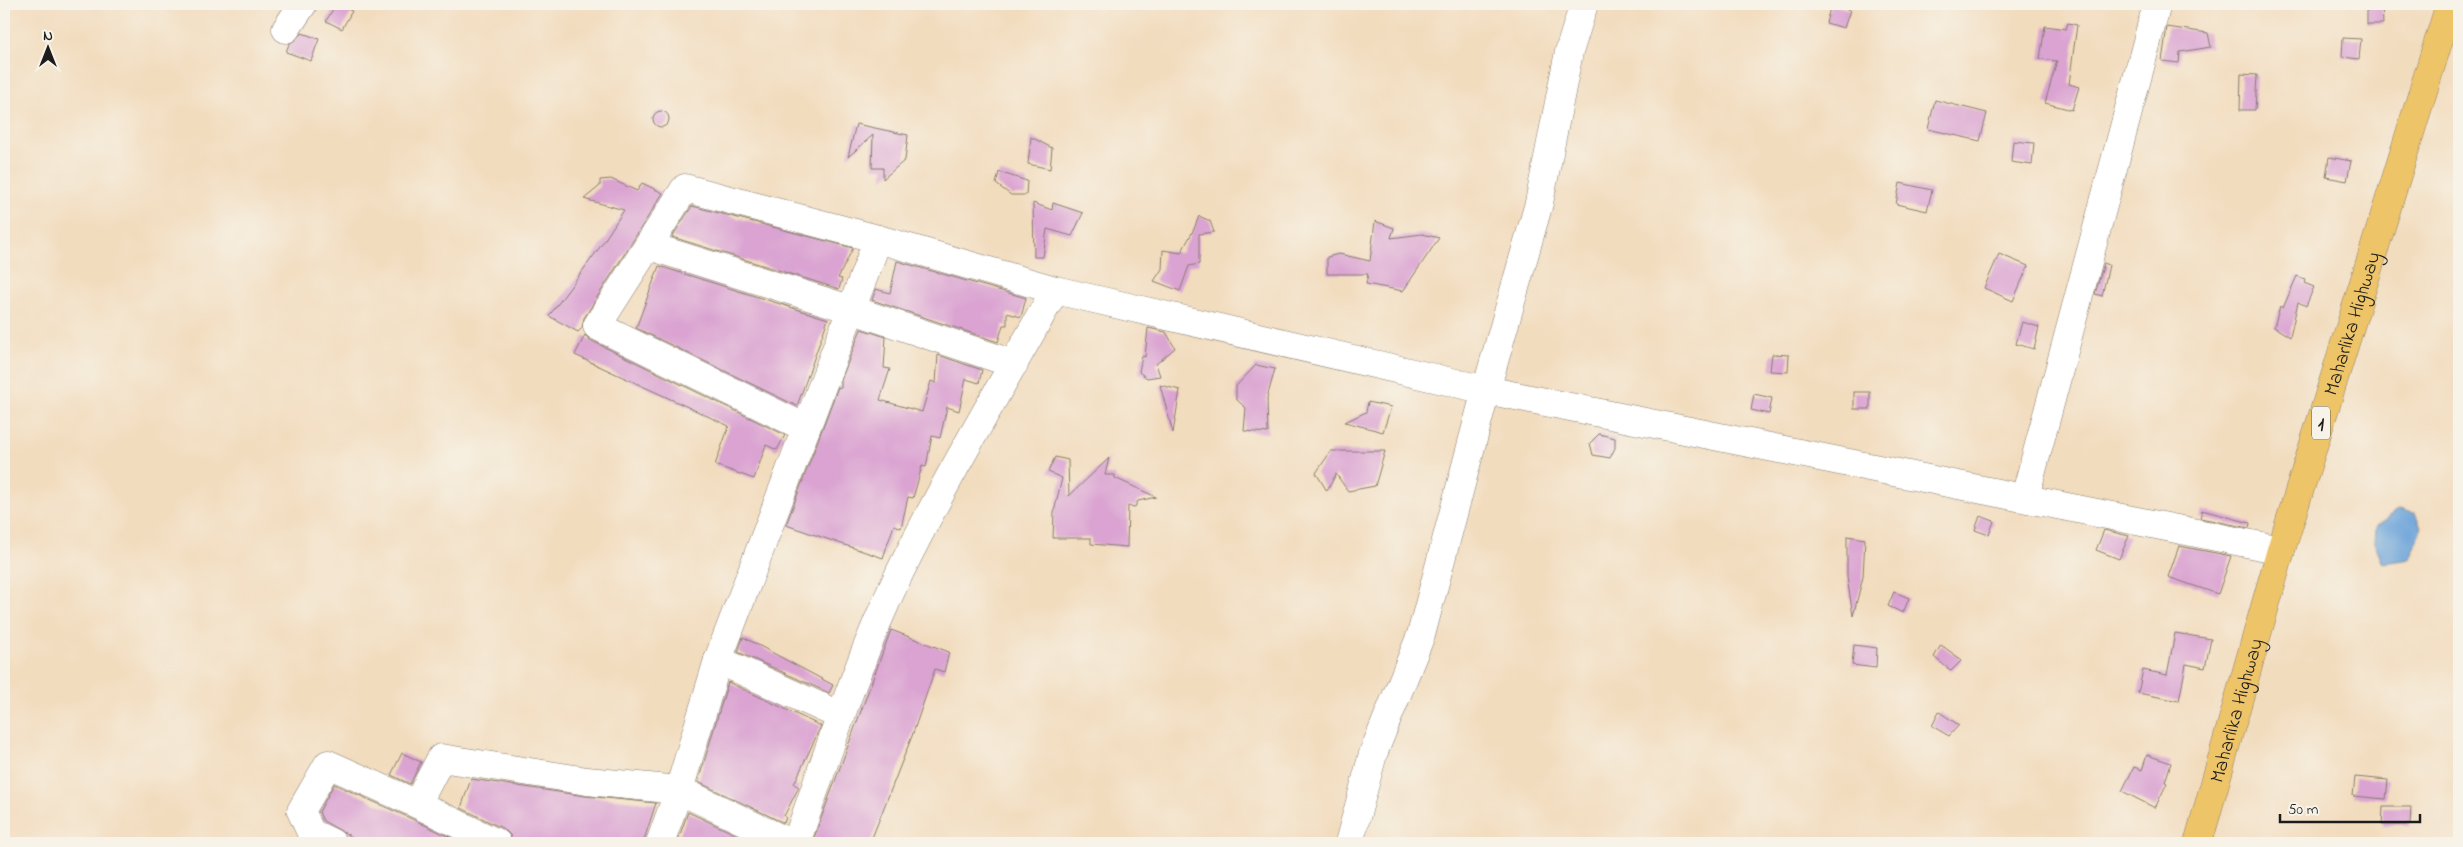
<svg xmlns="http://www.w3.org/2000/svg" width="2463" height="847" font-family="'Indie Flower',sans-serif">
	<rect width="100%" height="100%" fill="#f7f3e8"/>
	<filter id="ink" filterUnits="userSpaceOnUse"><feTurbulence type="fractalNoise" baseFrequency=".02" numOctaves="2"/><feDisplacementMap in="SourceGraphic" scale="10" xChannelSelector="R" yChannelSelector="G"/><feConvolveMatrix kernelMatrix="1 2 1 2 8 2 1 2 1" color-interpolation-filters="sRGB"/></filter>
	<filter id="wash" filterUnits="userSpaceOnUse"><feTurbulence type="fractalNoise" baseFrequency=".0096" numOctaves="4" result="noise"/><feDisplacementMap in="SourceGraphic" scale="20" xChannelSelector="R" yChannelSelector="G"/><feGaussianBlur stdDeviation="1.12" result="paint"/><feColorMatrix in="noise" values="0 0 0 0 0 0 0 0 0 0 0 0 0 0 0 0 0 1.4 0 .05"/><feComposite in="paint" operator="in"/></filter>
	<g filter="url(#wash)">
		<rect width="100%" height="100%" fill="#f2dcbe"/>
		<!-- water -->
		<path fill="#6ba3d9" stroke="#44607a" d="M2398 510 2415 513 2421 527 2410 559 2383 563 2375 544 2376 526Z"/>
		<g id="blocks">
			<!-- building -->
			<g fill="#daa3d2">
				<path d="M336 4 352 11 342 29 326 21Z"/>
				<path d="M1831 4 1850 10 1844 28 1826 23Z"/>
				<path d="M2367 4H2382L2383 24H2367Z"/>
				<path d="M2068 23 2077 25 2069 84 2079 87 2072 110 2045 103 2057 61 2040 59 2045 26 2066 29Z"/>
				<path d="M2167 27 2208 33 2211 47 2180 52 2179 63 2162 61Z"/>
				<path d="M302 33 319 39 311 61 286 52 289 44Z"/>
				<path d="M2343 38 2361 39 2359 59 2342 57Z"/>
				<path d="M2241 74 2257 75 2255 110H2240Z"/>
				<path d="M1935 100 1987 113 1980 141 1928 129Z"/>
				<circle cx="661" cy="119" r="8"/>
				<path d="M856 124 908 135 905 160 883 179V168H872L873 135 848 157Z"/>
				<path d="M1031 137 1052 148 1050 169 1028 164Z"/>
				<path d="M2013 141 2034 143 2032 165 2011 162Z"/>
				<path d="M2329 157 2351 161 2347 181 2326 177Z"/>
				<path d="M999 172 1027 181 1026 195H1011L996 184Z"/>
				<path d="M611 179 637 191 642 183 663 193 584 318 582 328 578 332 549 316 600 247 624 210 584 199 600 186V180Z"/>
				<path d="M1900 183 1932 190 1927 211 1896 204Z"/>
				<path d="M1033 203 1052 210 1053 203 1083 213 1072 236 1047 229 1043 257H1034Z"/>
				<path d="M692 206 853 248 838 278 842 279 839 289 672 237Z"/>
				<path d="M1199 216 1210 221 1214 232 1199 234V264L1189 266 1180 291 1154 281 1162 269 1163 250 1181 253 1194 229Z"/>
				<path d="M1375 221 1394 228 1391 238 1422 234 1439 238 1403 291 1366 284 1368 274H1327V257L1339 254 1370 261Z"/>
				<path d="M1999 254 2028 266 2013 301 1984 288Z"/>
				<path d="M897 261 1026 298 1021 317 1007 313V325H1003L998 342 872 300 876 289 890 293Z"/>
				<path d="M2104 263 2109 265 2102 296 2095 294Z"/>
				<path d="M659 266 828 319 797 406 636 328Z"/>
				<path d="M2297 276 2305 279 2304 283 2314 287 2306 306 2298 302 2290 337 2274 327 2280 306 2283 308Z"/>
				<path d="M2022 322 2039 327 2034 349 2016 344Z"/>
				<path d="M1148 328 1166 332 1175 348 1156 364 1160 376 1147 378 1139 372 1142 356 1145 357Z"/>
				<path d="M861 329 886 337 884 368 890 369 880 400 922 412 931 381 936 383 938 355 982 370 979 383 966 379 959 411 947 407 940 438 932 436 926 467 922 466 913 498 908 497 901 528 894 525 883 558 786 525 838 387 841 388V380Z"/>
				<path d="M585 335 590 340 785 435 777 450 766 445 754 479 715 465 729 426 575 355Z"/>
				<path d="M1772 354 1789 355 1788 372 1770 371Z"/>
				<path d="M1256 365 1275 369 1267 398 1268 433 1244 431 1246 408 1236 399V386Z"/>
				<path d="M1160 385 1180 390 1173 433Z"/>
				<rect x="1854" y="392" width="16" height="17"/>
				<path d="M1754 394 1772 398 1769 414 1751 410Z"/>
				<path d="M1368 402 1391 407 1383 432 1345 422 1366 412Z"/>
				<path d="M1599 434 1615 438V448L1610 458 1593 455 1590 443Z"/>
				<path d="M1331 451H1385L1375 486 1348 491 1336 474 1327 491 1316 473Z"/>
				<path d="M1055 457 1068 460 1069 496 1109 458 1105 475H1115V478L1156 497 1138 501 1135 507 1128 506 1127 547 1091 544V538H1053L1054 512 1062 478 1048 472Z"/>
				<path d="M2202 510 2250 523 2249 528 2200 518Z"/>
				<path d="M1980 516 1994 521 1989 535 1975 530Z"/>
				<path d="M2104 530 2129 536 2119 559 2096 550Z"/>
				<path d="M1847 536 1865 539 1863 577 1853 616 1847 577Z"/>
				<path d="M2179 546 2231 556 2218 594 2168 577Z"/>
				<path d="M1894 592 1909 598 1903 613 1888 606Z"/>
				<path d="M891 630 949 652 944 672 935 669 912 736 870 843H812Z"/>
				<path d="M2175 633 2211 639 2205 668 2186 664 2179 701 2138 693 2143 670 2167 675Z"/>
				<path d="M743 637 833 685 829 693 738 652Z"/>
				<path d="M1854 645 1877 648 1876 668 1852 665Z"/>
				<path d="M1941 645 1962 660 1951 671 1934 657Z"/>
				<path d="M728 682 821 726 794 784 799 787 784 816 786 817 784 823 698 782Z"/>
				<path d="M1939 712 1959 725 1949 736 1932 726Z"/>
				<path d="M402 753 421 762 410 784 391 775Z"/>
				<path d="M2147 755 2171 763 2165 782 2167 783 2155 808 2122 791 2134 767 2142 770Z"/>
				<path d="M2355 777 2388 780 2386 799 2353 796Z"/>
				<path d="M471 779 585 796 656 803 643 843H512L510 835 504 829 461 808Z"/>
				<path d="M334 784 410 818 462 843H349L352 837 323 821 319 812Z"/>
				<path d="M2383 807H2411L2410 825H2382Z"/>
				<path d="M688 812 754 843H677Z"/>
			</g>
		</g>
	</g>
	<g filter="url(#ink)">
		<use href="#blocks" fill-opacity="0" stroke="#877c6d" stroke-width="1"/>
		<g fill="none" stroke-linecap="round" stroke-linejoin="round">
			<defs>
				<g id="minor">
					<path d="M286 29 303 4"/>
					<path d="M649 246 853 310 1014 364"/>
					<path d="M806 428 597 326 685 188 878 239 1055 290 1486 390 2281 550"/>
					<path d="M2025 497 2157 4"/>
					<path d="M718 660 841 716"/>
					<path d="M332 843 311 833 301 811 328 764 417 804"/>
					<path d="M497 843 417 804 441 758 587 781 679 790 790 843"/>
					<path d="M660 843 679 790 718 660 878 239"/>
					<path d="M796 843C828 753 858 659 900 572 947 476 1003 384 1055 290"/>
					<path d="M1349 843 1373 754 1421 635 1486 390 1539 203 1569 52 1584 4"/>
				</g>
				<g id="highway">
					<path id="s1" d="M2198 843 2281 550 2450 4"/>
				</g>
			</defs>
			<!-- minor casing -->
			<use href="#minor" stroke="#877c6d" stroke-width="29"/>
			<!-- highway casing -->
			<use href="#highway" stroke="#877c6d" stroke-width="29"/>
			<!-- minor -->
			<use href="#minor" stroke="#fff" stroke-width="28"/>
			<!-- highway -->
			<use href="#highway" stroke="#eec469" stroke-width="28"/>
		</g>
	</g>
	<g text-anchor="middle" stroke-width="4.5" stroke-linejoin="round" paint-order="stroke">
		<!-- shield labels -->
		<rect fill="#f7f3e8" stroke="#5e5c59" stroke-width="1" x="2312" y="406.5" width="18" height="33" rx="4"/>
		<g font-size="19" font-weight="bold" fill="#1c1c1c">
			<text x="2321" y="430">1</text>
		</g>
		<!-- street labels -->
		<g font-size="20" fill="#1c1c1c" stroke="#f7f3e8">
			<text dy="7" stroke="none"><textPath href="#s1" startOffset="542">Maharlika Highway</textPath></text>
			<text dy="7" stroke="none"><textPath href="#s1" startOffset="138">Maharlika Highway</textPath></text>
		</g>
	</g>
	<!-- margin -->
	<rect width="2463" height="847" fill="none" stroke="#f7f3e8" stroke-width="20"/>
	<!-- north arrow -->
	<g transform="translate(48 48)" stroke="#f7f3e8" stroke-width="4" paint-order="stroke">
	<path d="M0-4L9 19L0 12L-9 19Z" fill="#1c1c1c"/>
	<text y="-8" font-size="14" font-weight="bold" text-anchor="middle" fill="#1c1c1c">N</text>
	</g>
	<!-- scale -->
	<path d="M2280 814v8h140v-8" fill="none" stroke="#1c1c1c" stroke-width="2.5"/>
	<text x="2288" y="814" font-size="15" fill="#1c1c1c" stroke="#f7f3e8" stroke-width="4" paint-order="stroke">50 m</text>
</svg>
